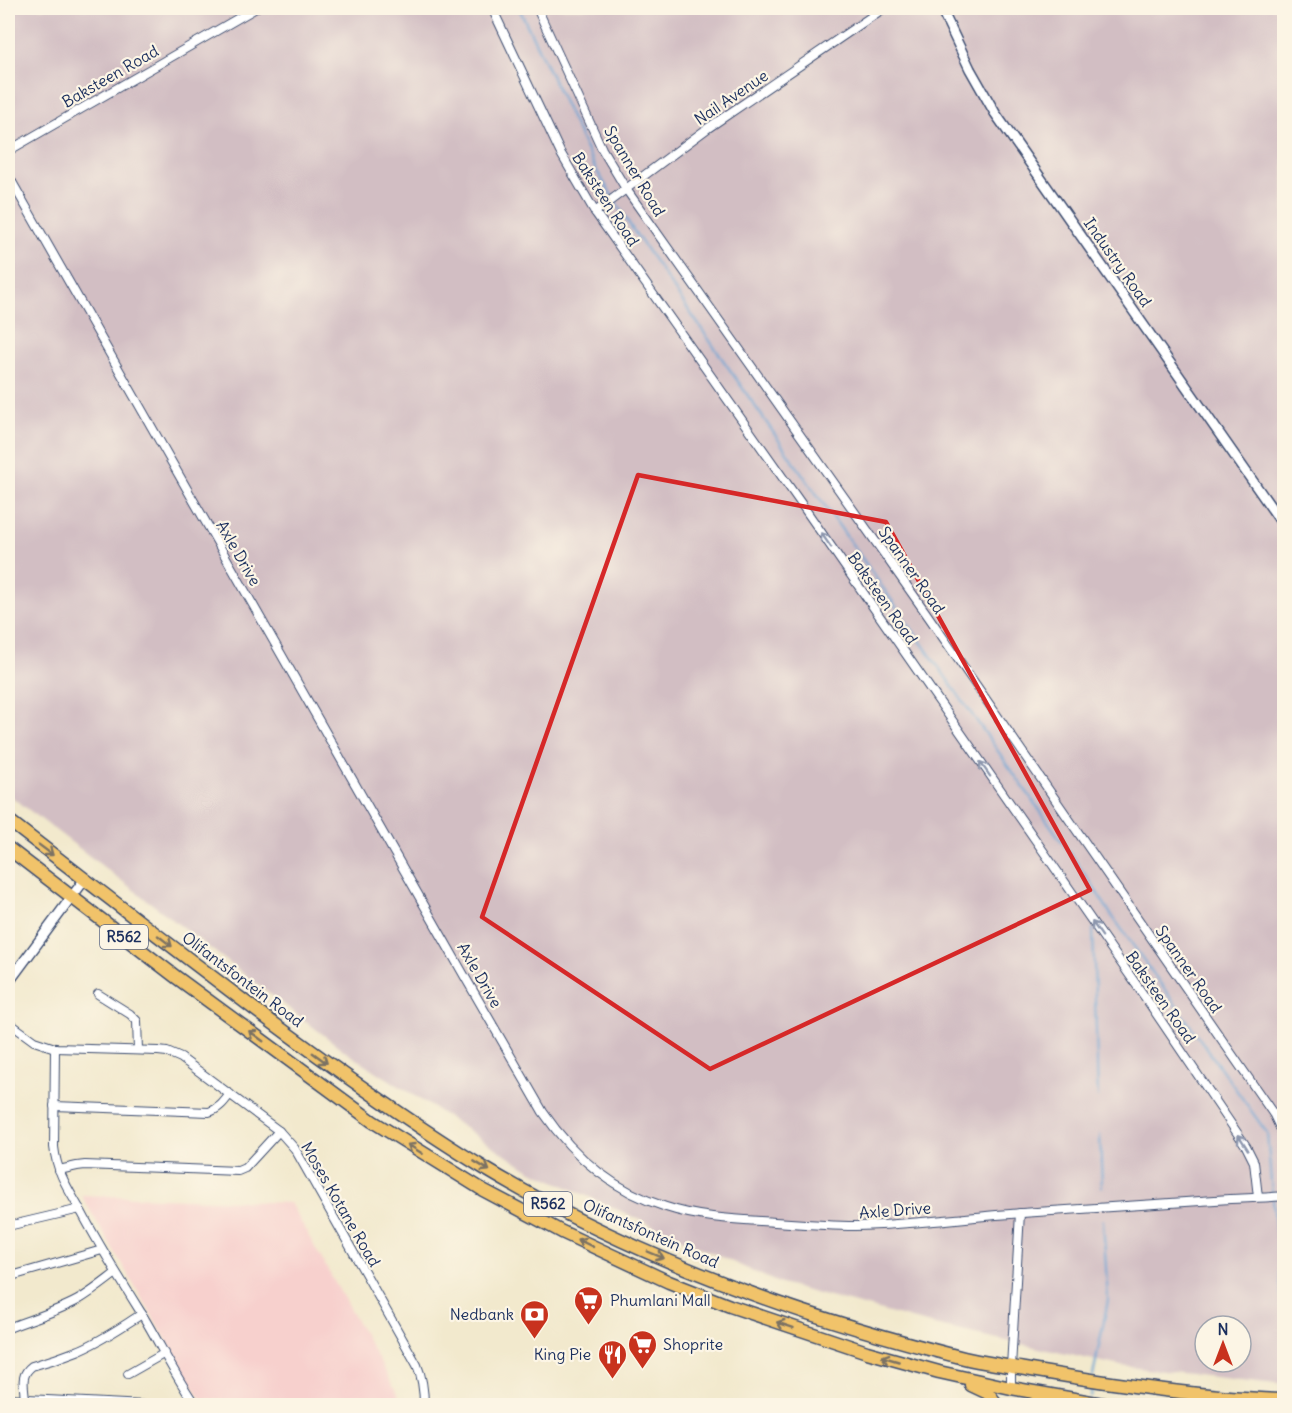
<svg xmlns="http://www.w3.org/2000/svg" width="1292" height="1413" font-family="Delius,sans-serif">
	<rect width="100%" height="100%" fill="#fcf5e5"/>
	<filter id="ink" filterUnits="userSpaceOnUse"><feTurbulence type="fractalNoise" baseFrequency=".0167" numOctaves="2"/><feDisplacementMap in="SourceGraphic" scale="12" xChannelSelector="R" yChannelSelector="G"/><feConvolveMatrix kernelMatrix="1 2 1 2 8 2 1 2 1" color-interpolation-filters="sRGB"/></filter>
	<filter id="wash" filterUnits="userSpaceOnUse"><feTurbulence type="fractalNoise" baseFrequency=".008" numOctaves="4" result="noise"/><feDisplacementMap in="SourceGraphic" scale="24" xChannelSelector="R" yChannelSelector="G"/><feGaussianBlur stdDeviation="1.35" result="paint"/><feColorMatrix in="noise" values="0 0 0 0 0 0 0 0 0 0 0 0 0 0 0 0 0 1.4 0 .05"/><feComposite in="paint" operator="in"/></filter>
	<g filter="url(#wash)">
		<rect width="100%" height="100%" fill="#f2e9cd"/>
		<!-- built -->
		<path fill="#f7d0cd" d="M81 1195 290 1203 404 1405H353L201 1399Z"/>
		<!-- industrial -->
		<path fill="#d2bec3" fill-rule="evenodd" d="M8 8H1284V1385L1121 1366 934 1325 781 1284 530 1170 346 1052 8 794ZM1205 1326H1241V1362H1205Z"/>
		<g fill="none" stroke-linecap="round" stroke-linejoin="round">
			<!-- stream -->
			<g stroke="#62a1d4" stroke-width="2">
				<path d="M519 8 595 168 633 230 782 445 1091 883 1110 913 1267 1133 1272 1193"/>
				<path d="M1093 929 1098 1097"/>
				<path d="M1100 1135 1102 1187"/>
				<path d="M1273 1199 1284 1322"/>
				<path d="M1093 1376 1108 1300 1103 1220"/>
				<path d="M1090 1397 1092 1385"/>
			</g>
		</g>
	</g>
	<g filter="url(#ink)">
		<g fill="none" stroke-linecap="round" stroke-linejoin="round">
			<defs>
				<g id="minor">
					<path d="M492 8 560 152 595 212 807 512 1149 1003 1246 1146 1254 1162 1258 1197"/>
					<path d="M537 8 602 149 626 189 926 613 1274 1115 1284 1136"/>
					<path d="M8 151 256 8"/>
					<path d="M8 175 465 977 543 1112C573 1156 614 1191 666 1207 696 1217 728 1219 760 1221 791 1223 823 1226 855 1226 911 1225 966 1217 1022 1213 1091 1208 1161 1204 1230 1199 1248 1198 1266 1198 1284 1196"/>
					<path d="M595 212 708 128 884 8"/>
					<path d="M98 994 130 1014 137 1021 138 1050"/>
					<path d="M8 1022 34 1041 55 1048 158 1051 167 1052 181 1058 279 1131 295 1149 417 1365C423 1379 424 1391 424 1406"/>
					<path d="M55 1048 54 1147C57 1174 69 1190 82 1213 100 1247 120 1279 140 1311 159 1342 175 1376 196 1406"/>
					<path d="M54 1106 209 1112C219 1109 224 1102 230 1094"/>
					<path d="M59 1170 77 1166 85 1165 238 1171 245 1168 279 1131"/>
					<path d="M8 1226 80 1209"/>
					<path d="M8 1277 102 1250"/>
					<path d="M8 1328C31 1319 56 1312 78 1300 92 1292 104 1282 116 1273"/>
					<path d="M128 1374 165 1353"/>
					<path d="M1011 1388V1367L1020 1213"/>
					<path d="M8 1398 164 1406"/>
					<path d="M25 1399C24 1385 20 1375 32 1366 47 1362 62 1357 77 1351 100 1342 121 1327 142 1314"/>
				</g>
				<g id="tertiary">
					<path d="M941 8 970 69 995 113 1284 526"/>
					<path d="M8 983 85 879"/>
				</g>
				<g id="primary">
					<path d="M8 820C89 883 171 946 253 1008 328 1064 404 1119 484 1168 632 1257 796 1316 964 1358 980 1362 997 1364 1013 1367 1054 1374 1094 1381 1134 1386 1184 1393 1234 1399 1284 1400"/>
					<path d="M8 848 176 977 372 1121 483 1190 562 1232 669 1282 730 1306 867 1352 939 1372 1011 1388 1114 1406"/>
					<path d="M971 1385 988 1393 998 1406"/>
					<path d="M1029 1406 1039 1401 1056 1399"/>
				</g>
			</defs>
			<!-- minor casing -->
			<use href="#minor" stroke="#3b4b6f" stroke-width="10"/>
			<!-- tertiary casing -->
			<use href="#tertiary" stroke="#3b4b6f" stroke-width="12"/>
			<!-- primary casing -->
			<use href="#primary" stroke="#3b4b6f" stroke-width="15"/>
			<!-- minor -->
			<use href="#minor" stroke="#fff" stroke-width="8"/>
			<!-- tertiary -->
			<use href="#tertiary" stroke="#fff" stroke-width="9"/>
			<!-- primary -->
			<use href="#primary" stroke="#f1c36a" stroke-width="12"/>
		</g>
		<!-- one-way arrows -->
		<defs><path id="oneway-shaft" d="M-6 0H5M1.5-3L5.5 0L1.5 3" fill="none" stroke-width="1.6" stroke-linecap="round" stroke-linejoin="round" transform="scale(1.5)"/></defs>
		<g stroke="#8d97ae">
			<use href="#oneway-shaft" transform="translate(826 540) rotate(-125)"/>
			<use href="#oneway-shaft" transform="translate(985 769) rotate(-125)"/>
			<use href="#oneway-shaft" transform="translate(1097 929) rotate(-125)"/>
			<use href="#oneway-shaft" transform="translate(1243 1142) rotate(-123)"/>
		</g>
		<g stroke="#7b7263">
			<use href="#oneway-shaft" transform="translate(46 850) rotate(37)"/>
			<use href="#oneway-shaft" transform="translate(165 941) rotate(38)"/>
			<use href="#oneway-shaft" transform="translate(256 1036) rotate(-144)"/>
			<use href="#oneway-shaft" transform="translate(320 1058) rotate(36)"/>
			<use href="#oneway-shaft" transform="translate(415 1149) rotate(-148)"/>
			<use href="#oneway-shaft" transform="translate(482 1166) rotate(31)"/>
			<use href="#oneway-shaft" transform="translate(585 1243) rotate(-154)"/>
			<use href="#oneway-shaft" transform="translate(656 1255) rotate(23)"/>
			<use href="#oneway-shaft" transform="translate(785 1325) rotate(-161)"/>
			<use href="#oneway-shaft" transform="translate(890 1359) rotate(-164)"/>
		</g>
	</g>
	<!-- marked area -->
	<path fill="none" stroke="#d62828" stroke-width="4.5" stroke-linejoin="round" d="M638 475 886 522 1090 890 710 1069 482 917Z"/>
	<!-- icons -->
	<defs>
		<symbol id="supermarket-pin" viewBox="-11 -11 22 30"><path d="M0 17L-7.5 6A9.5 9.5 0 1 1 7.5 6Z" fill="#c8321e" stroke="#fcf5e5"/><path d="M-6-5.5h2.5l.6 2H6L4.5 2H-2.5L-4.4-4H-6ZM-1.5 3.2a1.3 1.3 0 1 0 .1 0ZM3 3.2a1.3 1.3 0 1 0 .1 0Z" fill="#fff"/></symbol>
		<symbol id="bank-pin" viewBox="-11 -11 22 30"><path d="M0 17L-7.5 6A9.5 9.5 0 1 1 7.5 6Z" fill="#c8321e" stroke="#fcf5e5"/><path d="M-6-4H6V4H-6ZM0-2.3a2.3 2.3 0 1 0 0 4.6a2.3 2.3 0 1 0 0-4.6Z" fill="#fff"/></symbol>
		<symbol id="restaurant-pin" viewBox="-11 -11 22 30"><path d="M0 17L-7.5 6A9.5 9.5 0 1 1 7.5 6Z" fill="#c8321e" stroke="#fcf5e5"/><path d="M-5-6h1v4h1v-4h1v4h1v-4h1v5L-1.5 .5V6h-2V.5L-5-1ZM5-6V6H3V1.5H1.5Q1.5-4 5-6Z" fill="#fff"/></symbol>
	</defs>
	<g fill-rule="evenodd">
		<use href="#supermarket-pin" x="572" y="1284" width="33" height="45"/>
		<use href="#bank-pin" x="518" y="1298" width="33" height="45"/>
		<use href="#supermarket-pin" x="626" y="1328" width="33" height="45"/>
		<use href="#restaurant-pin" x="596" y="1338" width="33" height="45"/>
	</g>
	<g text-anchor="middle" stroke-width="4.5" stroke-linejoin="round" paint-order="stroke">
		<!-- shield labels -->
		<g fill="#fcf5e5" stroke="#5e6a86" stroke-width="1.5">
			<rect x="100" y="925" width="48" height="24" rx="4.5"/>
			<rect x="524" y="1192" width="48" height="24" rx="4.5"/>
		</g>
		<g font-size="15" font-weight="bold" fill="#1b2f5e">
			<text x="124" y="942">R562</text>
			<text x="548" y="1209">R562</text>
		</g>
		<!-- street labels -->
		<g font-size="16" fill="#1b2f5e" stroke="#fcf5e5">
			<text transform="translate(110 76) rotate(-30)" y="6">Baksteen Road</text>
			<text transform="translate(731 97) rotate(-34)" y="6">Nail Avenue</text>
			<text transform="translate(635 171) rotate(59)" y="6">Spanner Road</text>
			<text transform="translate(606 199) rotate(57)" y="6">Baksteen Road</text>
			<text transform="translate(1118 262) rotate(55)" y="6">Industry Road</text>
			<text transform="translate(239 553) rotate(60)" y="6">Axle Drive</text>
			<text transform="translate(912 570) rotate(55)" y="6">Spanner Road</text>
			<text transform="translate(883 598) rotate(55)" y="6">Baksteen Road</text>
			<text transform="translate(1189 969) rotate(55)" y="6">Spanner Road</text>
			<text transform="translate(480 975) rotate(60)" y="6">Axle Drive</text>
			<text transform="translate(243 979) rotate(37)" y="6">Olifantsfontein Road</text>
			<text transform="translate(1161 997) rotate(55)" y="6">Baksteen Road</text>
			<text transform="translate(341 1204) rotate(60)" y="6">Moses Kotane Road</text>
			<text transform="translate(895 1210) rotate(-4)" y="6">Axle Drive</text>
			<text transform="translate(651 1233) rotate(24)" y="6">Olifantsfontein Road</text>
		</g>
		<!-- poi labels -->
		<g font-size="16" fill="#1b2f5e" stroke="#fcf5e5" text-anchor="start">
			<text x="610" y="1306">Phumlani Mall</text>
			<text x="514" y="1320" text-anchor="end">Nedbank</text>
			<text x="663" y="1350">Shoprite</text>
			<text x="591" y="1360" text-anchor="end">King Pie</text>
		</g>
	</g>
	<!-- margin -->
	<rect width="1292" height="1413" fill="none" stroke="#fcf5e5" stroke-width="30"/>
	<!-- north arrow -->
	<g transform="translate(1223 1344)"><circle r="28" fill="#fcf5e5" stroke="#a2a6af" stroke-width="1.5"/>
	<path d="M0-4.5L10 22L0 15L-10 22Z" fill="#c8321e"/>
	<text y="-9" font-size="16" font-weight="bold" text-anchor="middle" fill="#1b2f5e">N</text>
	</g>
</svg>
